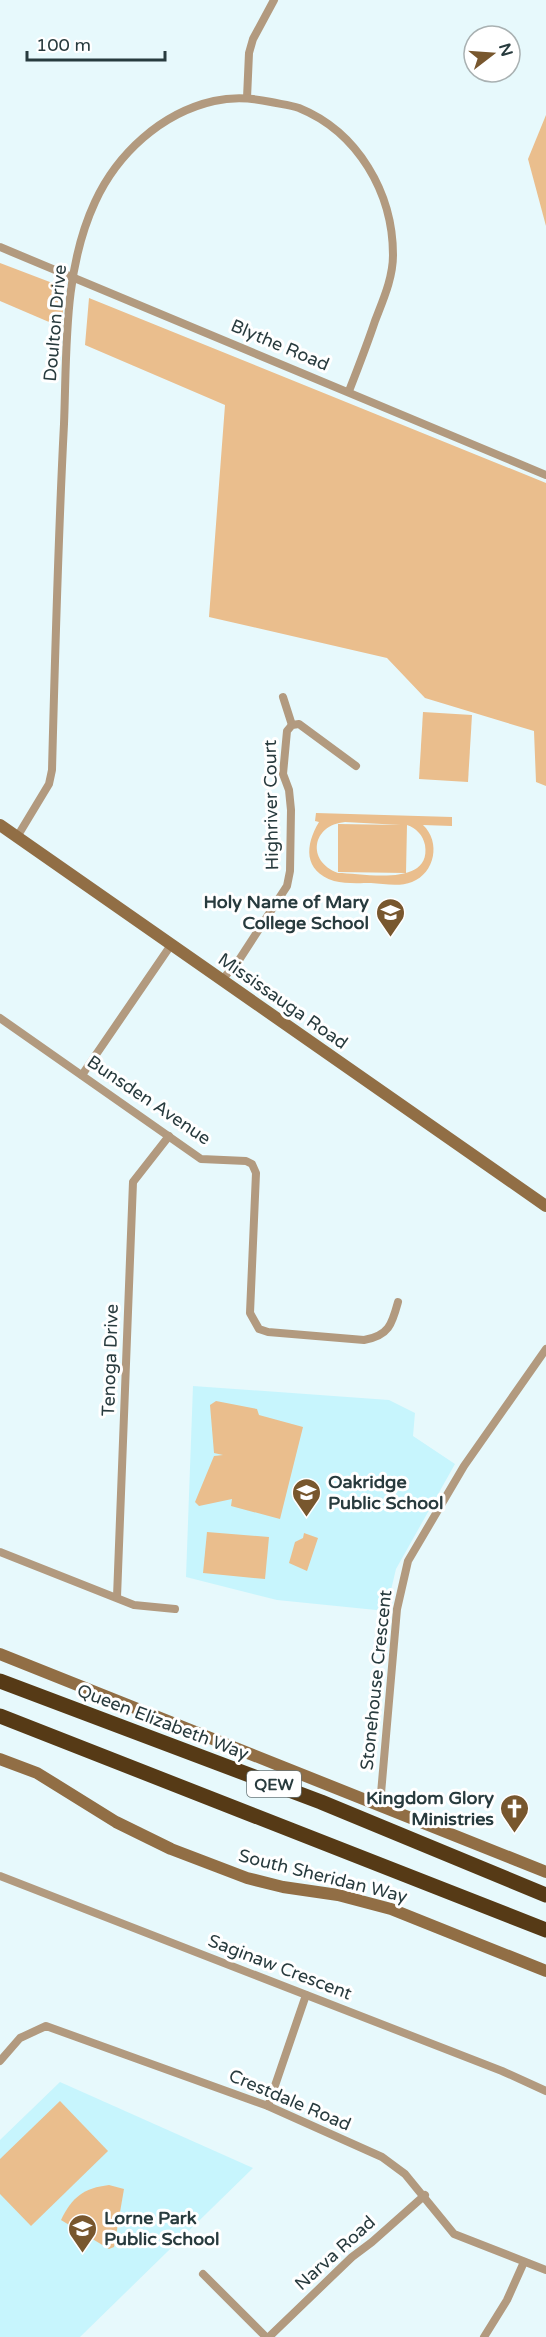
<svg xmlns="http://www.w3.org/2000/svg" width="546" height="2337" font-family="'Varela Round',sans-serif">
	<rect width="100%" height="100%" fill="#e7f9fc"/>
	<!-- built -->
	<g fill="#c7f5fd">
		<path d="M193 1386 389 1400 415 1413 413 1436 455 1464 396 1569 386 1611 277 1600 186 1577Z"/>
		<path d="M60 2082 253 2168 80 2337H0V2140Z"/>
	</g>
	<!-- green -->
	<g fill="#eabe8d" fill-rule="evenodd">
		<path d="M546 115V226L528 159Z"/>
		<path d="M0 263 63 287V328L0 301Z"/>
		<path d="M89 298 546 483V786L536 782 534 731 425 698 387 658 209 617 225 405 85 345Z"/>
		<path d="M423 712 472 715 468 782 419 779Z"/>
		<path d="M316 813 452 817V826L423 825C441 842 435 873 412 882 400 887 384 884 371 883 360 883 345 884 334 881 303 871 305 845 319 822L315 821ZM345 822 401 825 338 824V872L406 873 407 825C416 828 423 835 425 845 432 888 362 873 338 873 306 861 312 825 345 822Z"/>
		<path d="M216 1401 257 1409 259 1415 303 1427 280 1519 231 1506 232 1499 199 1506 195 1502 214 1456 223 1455 214 1453 210 1405Z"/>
		<path d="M207 1532 269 1537 265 1579 203 1573Z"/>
		<path d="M304 1533 318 1538 307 1571 289 1563 295 1542 303 1538Z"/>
		<path d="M60 2101 108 2151 31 2226 0 2194V2159Z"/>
		<path d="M109 2185 124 2189 114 2247 109 2249 61 2220C72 2197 84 2188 109 2185Z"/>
	</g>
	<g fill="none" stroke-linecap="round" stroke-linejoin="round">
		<!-- street -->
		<g stroke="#b29a7f" stroke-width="8">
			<path d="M247 98 249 53 253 39 274 0"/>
			<path d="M0 247 546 475"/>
			<path d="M283 697 292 725"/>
			<path d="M17 837 49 784 52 770C55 654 58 539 64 424 67 350 63 271 95 202 117 154 161 113 214 101 232 97 253 98 271 102 280 104 290 105 299 108 358 132 393 193 393 255 393 278 383 300 375 321 367 345 358 368 349 391"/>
			<path d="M222 980 239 960 287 886 290 871 291 810 289 790 283 774 287 731 292 725 299 724 356 766"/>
			<path d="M0 1018 201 1159 246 1161 252 1164 256 1173 250 1313 259 1329 268 1332 364 1340C389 1336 392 1324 398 1302"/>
			<path d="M82 1075 171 945"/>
			<path d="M0 1552 134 1605 175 1609"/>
			<path d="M117 1597 133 1182 169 1136"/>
			<path d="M380 1805 397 1609 408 1561 464 1466 546 1349"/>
			<path d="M0 1876 502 2071 546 2091"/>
			<path d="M0 2061 20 2038 46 2026 268 2106 382 2157 405 2174 454 2234 546 2270"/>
			<path d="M268 2106 306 1995"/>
			<path d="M203 2274 266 2337"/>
			<path d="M269 2337 352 2257 372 2242 425 2195"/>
			<path d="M484 2337 507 2300 524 2262"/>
		</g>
		<!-- secondary -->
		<g stroke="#916e45" stroke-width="12">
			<path d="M0 825 546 1206"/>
			<path d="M0 1654 546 1872"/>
			<path d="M0 1759 37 1773 116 1822 171 1849 247 1878 283 1887 338 1895 391 1909 546 1971"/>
		</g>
		<!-- highway -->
		<g stroke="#563a16" stroke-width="15">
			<path d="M0 1681 321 1802 546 1895"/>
			<path d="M0 1716 546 1930"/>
		</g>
	</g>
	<!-- icons -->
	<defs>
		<symbol id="school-pin" viewBox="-11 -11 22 30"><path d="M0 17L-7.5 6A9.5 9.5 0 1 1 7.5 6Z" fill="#78572e" stroke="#fff"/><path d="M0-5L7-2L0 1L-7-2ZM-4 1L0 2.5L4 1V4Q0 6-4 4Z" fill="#fff"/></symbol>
		<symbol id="church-pin" viewBox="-11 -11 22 30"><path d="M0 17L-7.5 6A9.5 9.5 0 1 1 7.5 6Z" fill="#78572e" stroke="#fff"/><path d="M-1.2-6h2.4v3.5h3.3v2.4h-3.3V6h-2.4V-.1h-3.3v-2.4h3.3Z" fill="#fff"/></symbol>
	</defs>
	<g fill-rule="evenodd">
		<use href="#school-pin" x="374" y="896" width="33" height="45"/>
		<use href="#school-pin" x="290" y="1476" width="33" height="45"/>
		<use href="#church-pin" x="498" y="1792" width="33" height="45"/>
		<use href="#school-pin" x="66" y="2212" width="33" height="45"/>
	</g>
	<g text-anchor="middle" stroke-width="6" stroke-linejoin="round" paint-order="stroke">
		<!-- shield labels -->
		<rect fill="#fff" stroke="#687678" stroke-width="1.5" x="247" y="1771" width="54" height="26" rx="4.5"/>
		<g font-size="16" font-weight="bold" fill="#283b3e">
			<text x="274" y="1790">QEW</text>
		</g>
		<!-- street labels -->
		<g font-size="18" fill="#283b3e" stroke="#fff">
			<text transform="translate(55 323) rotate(-85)" y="6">Doulton Drive</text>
			<text transform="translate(280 345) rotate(23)" y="6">Blythe Road</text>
			<text transform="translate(271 805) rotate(-91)" y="6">Highriver Court</text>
			<text transform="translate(283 1001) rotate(35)" y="6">Mississauga Road</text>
			<text transform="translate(149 1100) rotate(34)" y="6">Bunsden Avenue</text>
			<text transform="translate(110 1360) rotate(-88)" y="6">Tenoga Drive</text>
			<text transform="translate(376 1680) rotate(-84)" y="6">Stonehouse Crescent</text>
			<text transform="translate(163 1722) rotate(21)" y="6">Queen Elizabeth Way</text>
			<text transform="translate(323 1876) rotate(14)" y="6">South Sheridan Way</text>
			<text transform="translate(280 1967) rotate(21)" y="6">Saginaw Crescent</text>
			<text transform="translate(290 2100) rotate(23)" y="6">Crestdale Road</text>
			<text transform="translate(335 2253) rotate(-42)" y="6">Narva Road</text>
		</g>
		<!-- poi labels -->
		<g font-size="18" font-weight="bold" fill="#283b3e" stroke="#fff" text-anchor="end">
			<text x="369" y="908">Holy Name of Mary<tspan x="369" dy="21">College School</tspan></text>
			<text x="328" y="1488" text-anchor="start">Oakridge<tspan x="328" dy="21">Public School</tspan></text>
			<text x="494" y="1804">Kingdom Glory<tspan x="494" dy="21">Ministries</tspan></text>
			<text x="104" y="2224" text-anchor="start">Lorne Park<tspan x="104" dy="21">Public School</tspan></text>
		</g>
	</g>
	<!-- north arrow -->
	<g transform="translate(492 54) rotate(73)"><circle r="28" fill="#ffffff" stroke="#a9b1b2" stroke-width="1.5"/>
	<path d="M0-4.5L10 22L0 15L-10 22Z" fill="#78572e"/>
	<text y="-9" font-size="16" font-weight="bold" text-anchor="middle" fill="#283b3e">N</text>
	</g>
	<!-- scale -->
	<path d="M27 51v9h138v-9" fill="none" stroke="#283b3e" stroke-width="3"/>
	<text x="36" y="51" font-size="18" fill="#283b3e" stroke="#ffffff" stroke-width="4.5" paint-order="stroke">100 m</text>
</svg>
